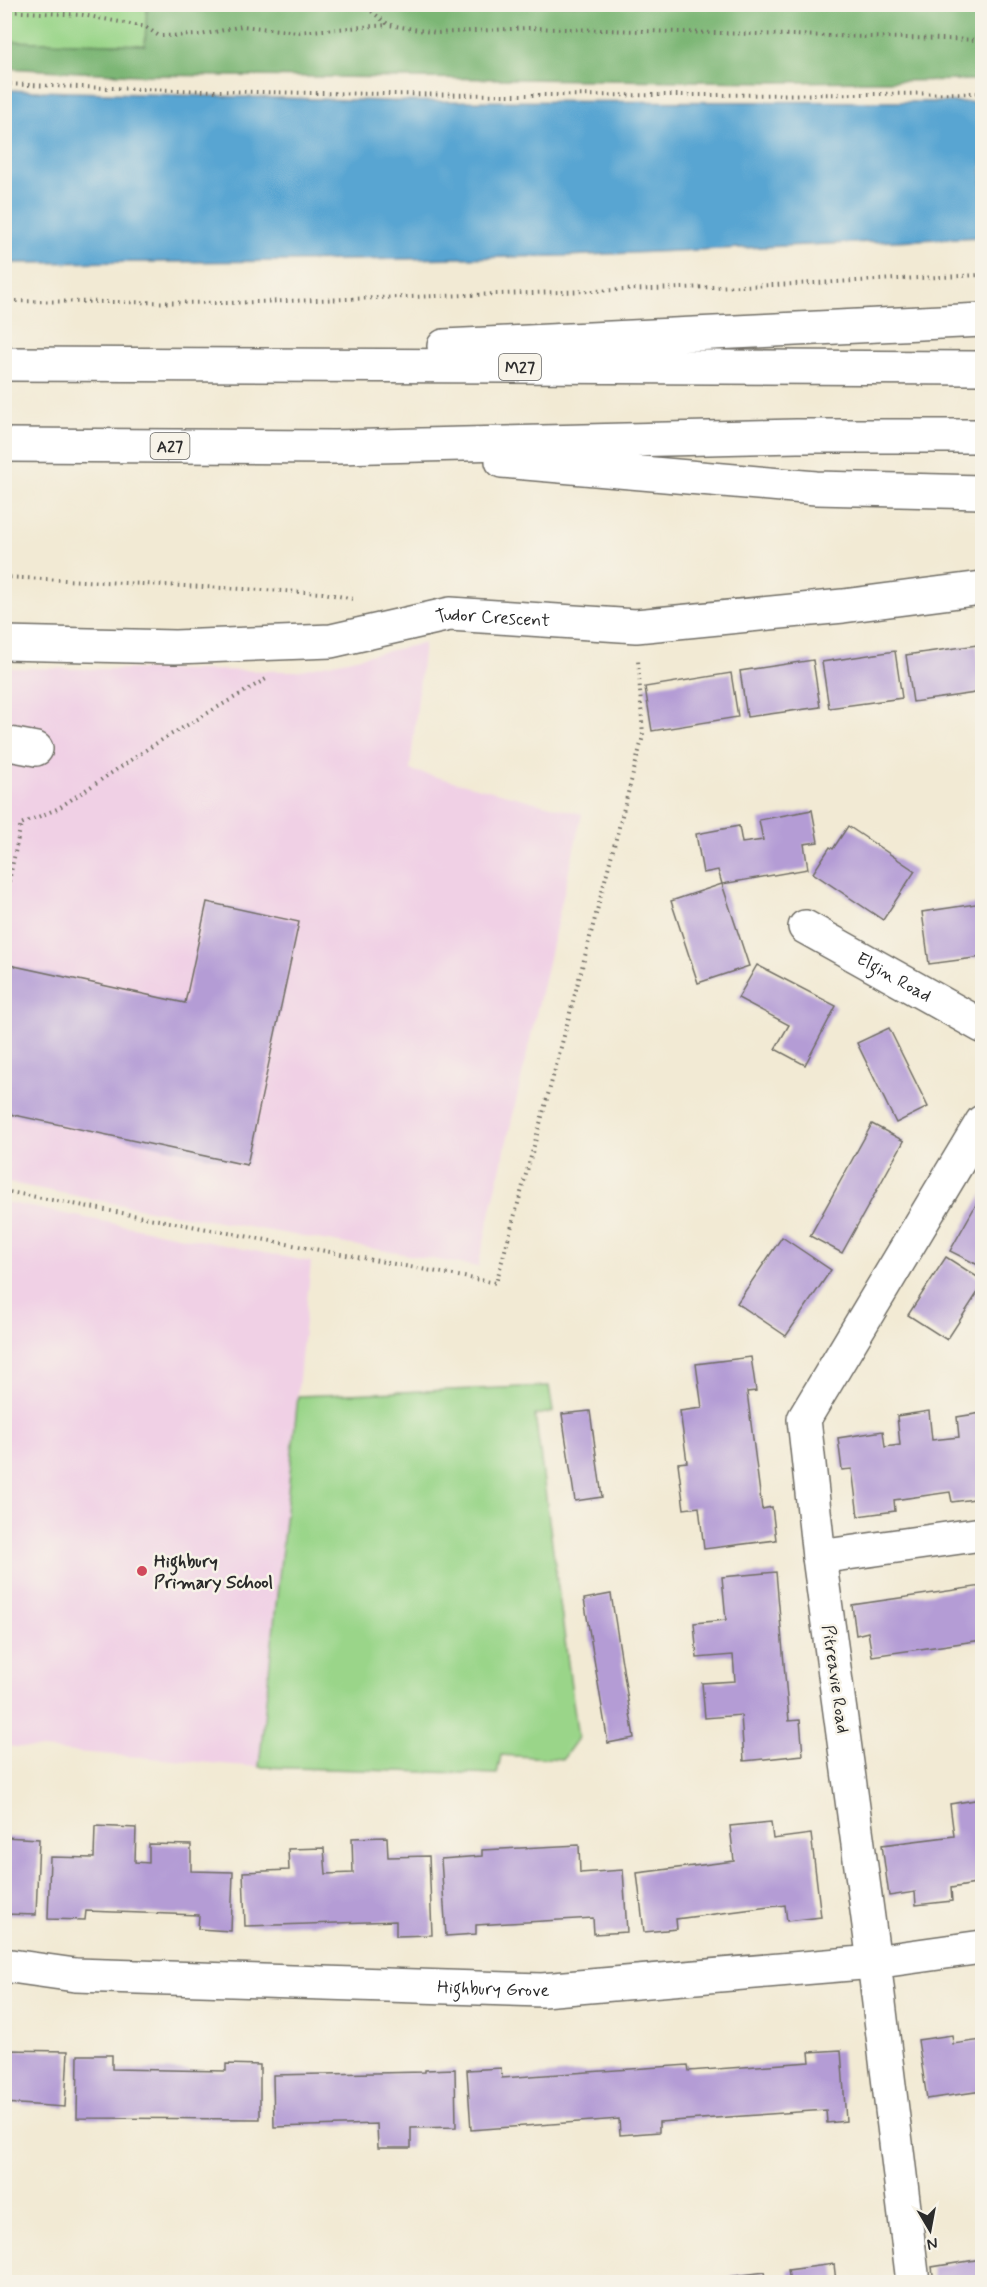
<svg xmlns="http://www.w3.org/2000/svg" width="987" height="2287" font-family="Mynerve,sans-serif">
	<rect width="100%" height="100%" fill="#f7f3e8"/>
	<filter id="ink" filterUnits="userSpaceOnUse"><feTurbulence type="fractalNoise" baseFrequency=".0167" numOctaves="2"/><feDisplacementMap in="SourceGraphic" scale="12" xChannelSelector="R" yChannelSelector="G"/><feConvolveMatrix kernelMatrix="1 2 1 2 8 2 1 2 1" color-interpolation-filters="sRGB"/></filter>
	<filter id="wash" filterUnits="userSpaceOnUse"><feTurbulence type="fractalNoise" baseFrequency=".008" numOctaves="4" result="noise"/><feDisplacementMap in="SourceGraphic" scale="24" xChannelSelector="R" yChannelSelector="G"/><feGaussianBlur stdDeviation="1.35" result="paint"/><feColorMatrix in="noise" values="0 0 0 0 0 0 0 0 0 0 0 0 0 0 0 0 0 1.4 0 .05"/><feComposite in="paint" operator="in"/></filter>
	<g filter="url(#wash)">
		<rect width="100%" height="100%" fill="#f2ead4"/>
		<!-- built -->
		<g fill="#f0d0e5">
			<path d="M424 643 410 770 582 814 478 1267 133 1207 5 1182 4 668 297 671Z"/>
			<path d="M4 1202 311 1262 259 1767 5 1746Z"/>
		</g>
		<!-- green -->
		<g fill="#9ad589" stroke="#62805a" stroke-width="1.5">
			<path d="M5 5H147L145 45 5 41Z"/>
			<path d="M549 1386 553 1412 535 1415 578 1738 563 1759 501 1755 497 1774 259 1767 298 1396Z"/>
		</g>
		<!-- forest -->
		<path fill="#7bb675" stroke="#537050" stroke-width="1.5" d="M147 5H982V80L778 82 137 75 5 68V41L145 45Z"/>
		<!-- water -->
		<path fill="#59a5d2" stroke="#42687e" stroke-width="1.5" d="M4 90 390 101 982 102V237L566 256 292 261 5 263Z"/>
		<g id="blocks">
			<!-- building -->
			<g fill="#b49cd5">
				<path d="M977 645 982 692 913 702 906 655Z"/>
				<path d="M895 651 902 698 829 708 822 662Z"/>
				<path d="M813 660 820 707 747 717 740 671Z"/>
				<path d="M731 673 738 717 652 731 645 687Z"/>
				<path d="M812 810 818 842 804 844 808 869 722 884 749 966 698 983 671 901 722 884 718 870 703 873 696 834 739 826 742 843 763 840 759 820Z"/>
				<path d="M848 826 915 871 883 920 813 873 830 847 833 849Z"/>
				<path d="M207 902 299 922 247 1165 5 1113V964L185 1003Z"/>
				<path d="M982 903V957L929 964 922 912Z"/>
				<path d="M757 965 836 1006 805 1065 775 1049 789 1025 738 998Z"/>
				<path d="M889 1028 928 1107 896 1123 857 1043Z"/>
				<path d="M872 1124 904 1141 842 1253 810 1236Z"/>
				<path d="M982 1194V1267L950 1251Z"/>
				<path d="M782 1237 831 1270 786 1336 737 1303Z"/>
				<path d="M946 1257 982 1280V1286L947 1340 908 1315Z"/>
				<path d="M751 1357 756 1391 747 1392 762 1509 772 1507 776 1540 704 1549 699 1507 684 1509 678 1463 687 1462 680 1411 702 1408 696 1364Z"/>
				<path d="M590 1411 602 1497 575 1501 562 1414Z"/>
				<path d="M929 1411 932 1440 959 1437 957 1417 982 1413V1449H979L982 1498 952 1502 950 1492 894 1500 895 1511 858 1516 852 1469 842 1470 838 1438 883 1431 885 1447 900 1445 897 1416Z"/>
				<path d="M776 1572 789 1721 800 1720 803 1755 744 1761 741 1715 705 1718 702 1683 735 1681 733 1655 697 1658 694 1623 726 1620 722 1577Z"/>
				<path d="M982 1586V1640L872 1656 868 1632 856 1635 852 1605Z"/>
				<path d="M611 1594 634 1738 608 1743 584 1599Z"/>
				<path d="M982 1799V1883L951 1888 952 1901 916 1905 915 1892 889 1896 882 1845 954 1836 950 1804Z"/>
				<path d="M771 1822 773 1839 811 1834 821 1917 787 1921 785 1905 676 1919 677 1929 644 1932 637 1873 734 1861 730 1826Z"/>
				<path d="M95 1826 136 1828 135 1862 149 1863V1844L191 1845V1871L233 1872 231 1931 198 1929 199 1915 86 1911 85 1920 48 1919 50 1857 94 1858Z"/>
				<path d="M4 1837 39 1839 36 1915 4 1914Z"/>
				<path d="M387 1837 388 1857 429 1856 432 1935 396 1936V1921L245 1926 243 1872 289 1870 288 1849 324 1848 326 1874 353 1873 352 1838Z"/>
				<path d="M579 1845 580 1873 623 1870 627 1932 594 1934 593 1918 476 1925V1934L446 1936 441 1859 482 1856V1850Z"/>
				<path d="M952 2035 953 2044 982 2040V2091L927 2099 918 2040Z"/>
				<path d="M4 2050 68 2051 65 2107 4 2103Z"/>
				<path d="M841 2050 846 2121 827 2123 826 2110 659 2122V2132L620 2135 619 2119 471 2130 467 2070 501 2068 502 2078 688 2065 689 2071 810 2062 809 2052Z"/>
				<path d="M78 2055H112V2069L226 2071V2064L260 2065V2119L77 2118Z"/>
				<path d="M455 2069 456 2127 411 2128V2148H378L377 2124 274 2127 273 2075 425 2072V2070Z"/>
				<path d="M982 2259V2282H934L932 2267Z"/>
				<path d="M834 2264 836 2282H790L788 2270Z"/>
				<path d="M765 2272 767 2282H729L728 2277Z"/>
			</g>
		</g>
	</g>
	<g filter="url(#ink)">
		<use href="#blocks" fill-opacity="0" stroke="#716e66" stroke-width="1.5"/>
		<g fill="none" stroke-linecap="round" stroke-linejoin="round">
			<defs>
				<g id="minor">
					<path id="s1" d="M4 643 175 647 331 641 450 614 636 626 843 606 982 588"/>
					<path d="M4 743 36 749"/>
					<path id="s2" d="M805 927 982 1026"/>
					<path d="M819 1557 982 1534"/>
					<path id="s3" d="M4 1965 75 1975 542 1990 874 1962 982 1947"/>
					<path d="M913 2282 874 1962 819 1557 804 1419 982 1122"/>
				</g>
				<g id="highway">
					<path d="M444 346 982 320"/>
					<path d="M4 364 982 368"/>
					<path d="M4 445 335 447 797 436H982"/>
					<path d="M502 461 816 488 982 492"/>
				</g>
			</defs>
			<!-- minor casing -->
			<use href="#minor" stroke="#716e66" stroke-width="36"/>
			<!-- highway casing -->
			<use href="#highway" stroke="#716e66" stroke-width="36"/>
			<!-- path -->
			<g stroke="#716e66" stroke-width="4" stroke-dasharray="1.5 4.5" stroke-linecap="butt">
				<path d="M362 4 389 25 437 33 528 28 982 40"/>
				<path d="M4 11 83 15 146 27 159 36 201 35 242 26 298 32 388 25"/>
				<path d="M4 84C330 98 657 96 982 93"/>
				<path d="M4 301 226 303 773 285 982 275"/>
				<path d="M4 577 323 593 354 599"/>
				<path d="M4 905 21 824 57 809 155 744 266 679"/>
				<path d="M4 1191 496 1283 556 1066 643 736 638 660"/>
			</g>
			<!-- minor -->
			<use href="#minor" stroke="#fff" stroke-width="33"/>
			<!-- highway -->
			<use href="#highway" stroke="#fff" stroke-width="33"/>
		</g>
	</g>
	<!-- markers -->
	<circle fill="#d1495b" stroke="#f7f3e8" stroke-width="2" cx="142" cy="1571" r="6"/>
	<g text-anchor="middle" stroke-width="5" stroke-linejoin="round" paint-order="stroke">
		<!-- shield labels -->
		<g fill="#f7f3e8" stroke="#686764" stroke-width="1.5">
			<rect x="499" y="354" width="42" height="26" rx="4.5"/>
			<rect x="150.5" y="433" width="39" height="26" rx="4.5"/>
		</g>
		<g font-size="16" font-weight="bold" fill="#2b2b2b">
			<text x="520" y="373">M27</text>
			<text x="170" y="452">A27</text>
		</g>
		<!-- street labels -->
		<g font-size="18" fill="#2b2b2b" stroke="#f7f3e8">
			<text dy="6" stroke="none"><textPath href="#s1" startOffset="492">Tudor Crescent</textPath></text>
			<text dy="6" stroke="none"><textPath href="#s2" startOffset="102">Elgin Road</textPath></text>
			<text transform="translate(836 1679) rotate(82)" y="6">Pitreavie Road</text>
			<text dy="6" stroke="none"><textPath href="#s3" startOffset="490">Highbury Grove</textPath></text>
		</g>
		<!-- poi labels -->
		<g font-size="18" font-weight="bold" fill="#2b2b2b" stroke="#f7f3e8" text-anchor="start">
			<text x="154" y="1567">Highbury<tspan x="154" dy="21">Primary School</tspan></text>
		</g>
	</g>
	<!-- margin -->
	<rect width="987" height="2287" fill="none" stroke="#f7f3e8" stroke-width="24"/>
	<!-- north arrow -->
	<g transform="translate(930 2230) rotate(170)" stroke="#f7f3e8" stroke-width="4.5" paint-order="stroke">
	<path d="M0-4.5L10 22L0 15L-10 22Z" fill="#2b2b2b"/>
	<text y="-9" font-size="16" font-weight="bold" text-anchor="middle" fill="#2b2b2b">N</text>
	</g>
</svg>
